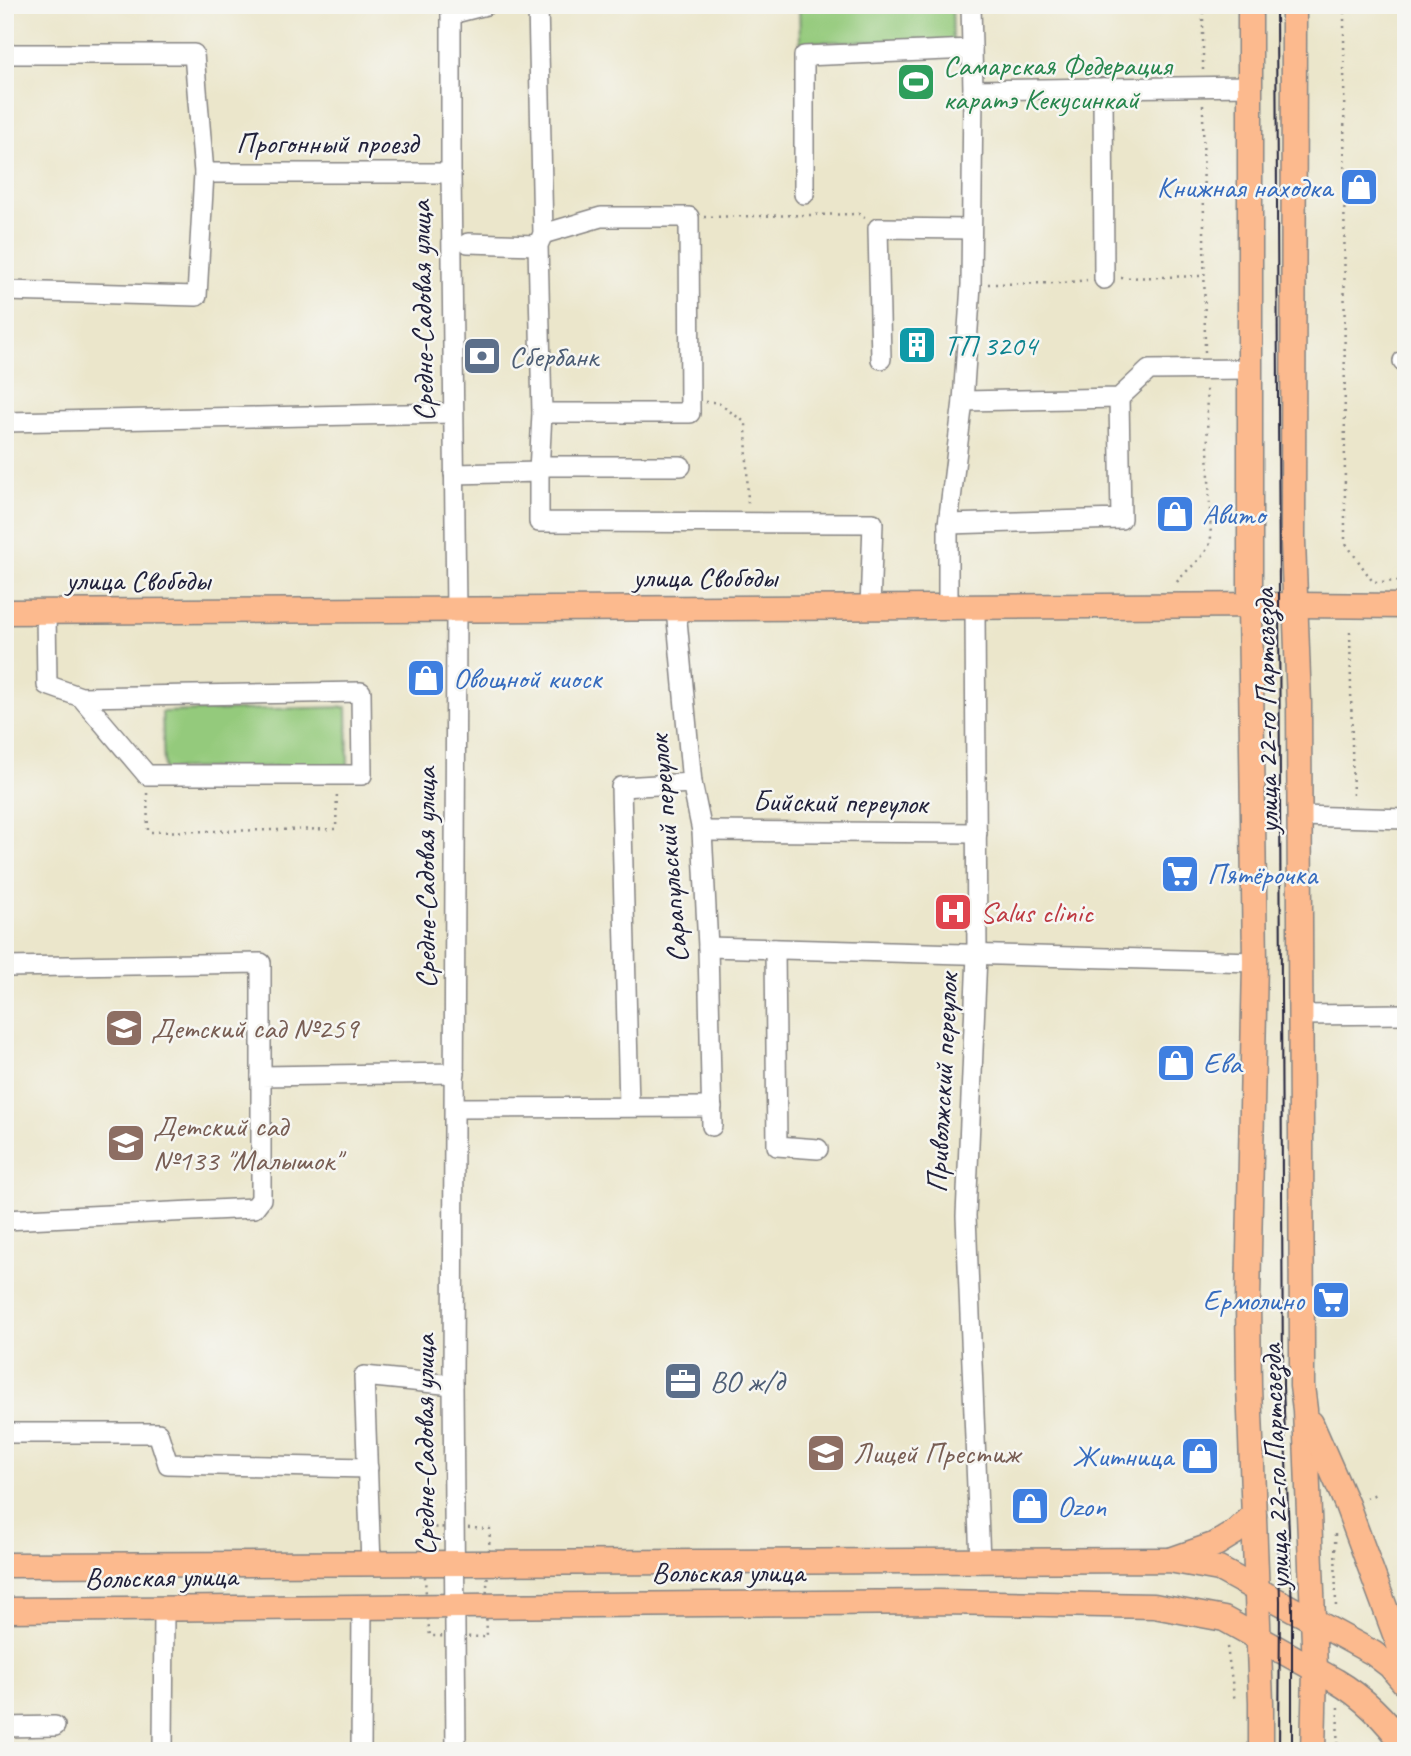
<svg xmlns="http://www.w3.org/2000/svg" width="1411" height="1756" font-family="Caveat,sans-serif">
	<rect width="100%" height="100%" fill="#f6f6f2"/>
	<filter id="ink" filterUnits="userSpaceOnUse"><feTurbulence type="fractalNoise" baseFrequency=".0143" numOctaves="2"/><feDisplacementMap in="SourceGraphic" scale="14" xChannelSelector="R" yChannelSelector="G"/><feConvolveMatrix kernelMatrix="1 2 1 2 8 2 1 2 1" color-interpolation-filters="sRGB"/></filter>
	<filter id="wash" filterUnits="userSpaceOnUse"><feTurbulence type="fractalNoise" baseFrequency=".00686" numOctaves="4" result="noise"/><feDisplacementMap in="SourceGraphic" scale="28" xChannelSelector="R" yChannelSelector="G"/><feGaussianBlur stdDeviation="1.57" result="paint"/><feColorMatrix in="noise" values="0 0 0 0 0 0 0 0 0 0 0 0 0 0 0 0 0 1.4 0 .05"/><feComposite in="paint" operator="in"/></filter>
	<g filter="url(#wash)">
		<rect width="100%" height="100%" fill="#ebe6cb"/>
		<!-- green -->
		<g fill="#94ca7c" stroke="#5b765c" stroke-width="2">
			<path d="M799 5H952L953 41 800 42Z"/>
			<path d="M347 707 348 765 164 769 162 712Z"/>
		</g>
	</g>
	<g filter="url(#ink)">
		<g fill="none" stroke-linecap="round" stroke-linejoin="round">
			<defs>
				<g id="minor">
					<path d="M451 5V173L456 610 453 1385 456 1751"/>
					<path d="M538 5 543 234 538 245 542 413 539 472"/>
					<path d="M971 5 973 90"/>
					<path d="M451 14 486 5"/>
					<path d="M5 54H194L204 173 197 296 5 291"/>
					<path d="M204 173H451"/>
					<path d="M804 194V56L972 49"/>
					<path d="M468 243 538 245"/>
					<path d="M1104 279 1103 88 1250 86"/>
					<path d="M881 359 878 228 971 229"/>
					<path d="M1403 361H1406"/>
					<path d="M963 401 1119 398 1149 370 1250 369"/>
					<path d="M542 413H690L689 217H601L543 234"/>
					<path d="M5 422 453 413"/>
					<path d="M539 466H681"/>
					<path d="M454 474 539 472V522L873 523 870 608"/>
					<path d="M948 524 1121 519 1119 398"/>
					<path d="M948 607V524L963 401 971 285 973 90 1103 88"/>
					<path d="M975 607 977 955 966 1216 980 1561"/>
					<path d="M676 609 692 783 702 831 708 947 712 1126"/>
					<path d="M46 612 47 685 81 697 147 775H362L361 692 81 697"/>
					<path d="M1300 816 1406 819"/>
					<path d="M702 831 977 833"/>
					<path d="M708 947 1255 962"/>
					<path d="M775 949 777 1146 818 1149"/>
					<path d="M5 967 261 963V1076"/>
					<path d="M1301 1015 1406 1014"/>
					<path d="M629 1106 621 787 692 783"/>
					<path d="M455 1108 712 1107"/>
					<path d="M5 1220 254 1208 261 1199V1076L455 1073"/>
					<path d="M5 1433H158L168 1464 368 1468"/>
					<path d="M371 1563 364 1376 453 1385"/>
					<path d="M5 1727 55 1726"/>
					<path d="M163 1751 164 1609"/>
					<path d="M361 1751 362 1606"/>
				</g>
				<g id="major">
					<path d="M1250 5V606L1255 962 1248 1301 1249 1386 1261 1702V1751"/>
					<path d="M1294 5 1293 541 1299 704 1302 1350V1386L1305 1410 1315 1669 1313 1751"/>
					<path d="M5 612 1295 605 1406 606"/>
					<path d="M1311 1423 1347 1505 1406 1664"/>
					<path d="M1173 1559 1216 1544 1234 1533 1254 1515"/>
					<path d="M5 1565 1169 1560 1219 1569 1373 1653 1390 1666 1406 1685"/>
					<path d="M5 1610 939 1602 1154 1606 1224 1619 1336 1681C1365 1698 1387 1721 1406 1748"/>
				</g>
			</defs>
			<!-- minor casing -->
			<use href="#minor" stroke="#868483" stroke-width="22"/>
			<!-- major casing -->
			<use href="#major" stroke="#868483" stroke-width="27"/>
			<!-- path -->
			<g stroke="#868483" stroke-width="2.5" stroke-dasharray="2 5" stroke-linecap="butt">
				<path d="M1203 5V70"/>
				<path d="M1344 5 1345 542 1373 582 1406 581"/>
				<path d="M1203 105 1205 354"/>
				<path d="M704 217 859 214 865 218"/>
				<path d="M1121 278 1202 276"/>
				<path d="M988 284 1062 283 1087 280"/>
				<path d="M705 402H717L746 423 748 506"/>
				<path d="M1177 582C1189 566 1202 562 1211 541L1206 385"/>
				<path d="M1350 632 1353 800"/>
				<path d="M147 793 148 832 336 829 337 791"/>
				<path d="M1366 1498 1379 1493"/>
				<path d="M454 1527 490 1529 486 1605 487 1637 430 1636C425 1600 425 1564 422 1528Z"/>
				<path d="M1335 1534 1336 1611"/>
				<path d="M1227 1647 1235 1702"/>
				<path d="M1337 1751 1338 1705"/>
			</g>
			<!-- minor -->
			<use href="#minor" stroke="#fff" stroke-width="19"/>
			<!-- major -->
			<use href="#major" stroke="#fcba8e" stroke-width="24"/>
			<!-- tram -->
			<g stroke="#22223b" stroke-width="2">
				<path d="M1276 5 1283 1386 1292 1608V1751"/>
				<path d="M1278 1531 1280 1601 1279 1751"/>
			</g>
		</g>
	</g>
	<!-- icons -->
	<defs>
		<symbol id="stadium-square" viewBox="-11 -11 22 22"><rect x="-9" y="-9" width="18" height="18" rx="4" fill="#2e9e5b" stroke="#f6f6f2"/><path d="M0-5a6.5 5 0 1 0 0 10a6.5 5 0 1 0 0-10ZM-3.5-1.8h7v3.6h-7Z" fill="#fff"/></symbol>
		<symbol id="shop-square" viewBox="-11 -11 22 22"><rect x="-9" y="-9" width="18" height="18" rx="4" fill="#3f7fe0" stroke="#f6f6f2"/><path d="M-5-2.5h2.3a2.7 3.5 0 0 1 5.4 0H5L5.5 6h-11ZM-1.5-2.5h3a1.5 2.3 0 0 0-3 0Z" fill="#fff"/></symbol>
		<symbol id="building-square" viewBox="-11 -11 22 22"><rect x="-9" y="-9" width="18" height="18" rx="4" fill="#0f9aa8" stroke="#f6f6f2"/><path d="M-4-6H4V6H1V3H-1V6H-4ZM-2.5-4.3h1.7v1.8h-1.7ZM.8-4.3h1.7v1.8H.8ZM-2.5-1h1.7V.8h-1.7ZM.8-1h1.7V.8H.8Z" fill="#fff"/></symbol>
		<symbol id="bank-square" viewBox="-11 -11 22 22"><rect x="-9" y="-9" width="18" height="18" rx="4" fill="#5c6f8a" stroke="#f6f6f2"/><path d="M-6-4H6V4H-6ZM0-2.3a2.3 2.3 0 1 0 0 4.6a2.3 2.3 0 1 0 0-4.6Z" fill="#fff"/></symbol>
		<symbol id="supermarket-square" viewBox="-11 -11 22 22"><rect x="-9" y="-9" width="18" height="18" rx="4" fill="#3f7fe0" stroke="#f6f6f2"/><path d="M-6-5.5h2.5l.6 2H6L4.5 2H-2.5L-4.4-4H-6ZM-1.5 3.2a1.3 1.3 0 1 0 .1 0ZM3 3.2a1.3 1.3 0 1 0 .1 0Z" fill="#fff"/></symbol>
		<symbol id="hospital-square" viewBox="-11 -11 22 22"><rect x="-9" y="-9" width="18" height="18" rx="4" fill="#e0444e" stroke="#f6f6f2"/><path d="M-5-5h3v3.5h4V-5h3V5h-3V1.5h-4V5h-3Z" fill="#fff"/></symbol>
		<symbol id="school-square" viewBox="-11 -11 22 22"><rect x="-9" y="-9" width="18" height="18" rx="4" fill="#8d6e63" stroke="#f6f6f2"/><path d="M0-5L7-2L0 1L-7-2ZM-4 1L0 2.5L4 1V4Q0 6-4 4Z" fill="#fff"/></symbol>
		<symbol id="office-square" viewBox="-11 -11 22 22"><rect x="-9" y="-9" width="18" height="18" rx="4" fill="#5c6f8a" stroke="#f6f6f2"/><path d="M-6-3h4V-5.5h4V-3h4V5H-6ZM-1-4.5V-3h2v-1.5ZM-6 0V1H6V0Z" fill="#fff"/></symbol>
	</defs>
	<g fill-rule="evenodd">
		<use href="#stadium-square" x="894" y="60" width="44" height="44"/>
		<use href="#shop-square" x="1337" y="165" width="44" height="44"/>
		<use href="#building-square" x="895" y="323" width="44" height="44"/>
		<use href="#bank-square" x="460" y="334" width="44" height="44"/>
		<use href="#shop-square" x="1153" y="492" width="44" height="44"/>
		<use href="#shop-square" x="404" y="656" width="44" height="44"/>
		<use href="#supermarket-square" x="1158" y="852" width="44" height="44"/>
		<use href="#hospital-square" x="931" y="890" width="44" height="44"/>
		<use href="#school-square" x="102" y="1006" width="44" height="44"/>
		<use href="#shop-square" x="1154" y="1041" width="44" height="44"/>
		<use href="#school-square" x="104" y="1121" width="44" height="44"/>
		<use href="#supermarket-square" x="1309" y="1278" width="44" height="44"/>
		<use href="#office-square" x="661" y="1359" width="44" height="44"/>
		<use href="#school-square" x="804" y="1431" width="44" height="44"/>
		<use href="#shop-square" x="1178" y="1434" width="44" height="44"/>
		<use href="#shop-square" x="1008" y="1484" width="44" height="44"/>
	</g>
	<g text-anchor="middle" stroke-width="5" stroke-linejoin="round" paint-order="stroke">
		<!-- leisure labels -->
		<g font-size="30" fill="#27864d" stroke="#f6f6f2" text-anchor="start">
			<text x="943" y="75">Самарская Федерация<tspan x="943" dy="34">каратэ Кекусинкай</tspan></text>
		</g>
		<!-- street labels -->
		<g font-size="30" fill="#22223b" stroke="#f6f6f2">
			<text x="327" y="153">Прогонный проезд</text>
			<text transform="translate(422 311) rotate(-91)" y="10">Средне-Садовая улица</text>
			<text x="705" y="587">улица Свободы</text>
			<text x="138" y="590">улица Свободы</text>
			<text transform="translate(1266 711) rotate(-91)" y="10">улица 22-го Партсъезда</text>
			<text transform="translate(840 802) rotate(1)" y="10">Бийский переулок</text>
			<text transform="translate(668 849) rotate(-95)" y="10">Сарапульский переулок</text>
			<text transform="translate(425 878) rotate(-90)" y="10">Средне-Садовая улица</text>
			<text transform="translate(942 1083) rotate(-87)" y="10">Приволжский переулок</text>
			<text transform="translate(424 1445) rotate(-90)" y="10">Средне-Садовая улица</text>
			<text transform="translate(1275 1467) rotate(-92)" y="10">улица 22-го Партсъезда</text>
			<text x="728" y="1582">Вольская улица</text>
			<text transform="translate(161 1577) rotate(-1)" y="10">Вольская улица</text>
		</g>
		<!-- shop labels -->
		<g font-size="30" fill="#366cbe" stroke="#f6f6f2" text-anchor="start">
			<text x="1332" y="197" text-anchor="end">Книжная находка</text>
			<text x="1202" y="524">Авито</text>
			<text x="453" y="688">Овощной киоск</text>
			<text x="1207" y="884">Пятёрочка</text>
			<text x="1203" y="1073">Ева</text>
			<text x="1304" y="1310" text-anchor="end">Ермолино</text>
			<text x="1173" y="1466" text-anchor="end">Житница</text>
			<text x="1057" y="1516">Ozon</text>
		</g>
		<!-- culture labels -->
		<g font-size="30" fill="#0d838f" stroke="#f6f6f2" text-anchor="start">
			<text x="944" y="355">ТП 3204</text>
		</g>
		<!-- service labels -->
		<g font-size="30" fill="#4e5e75" stroke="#f6f6f2" text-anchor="start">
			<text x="509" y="366">Сбербанк</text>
			<text x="710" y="1391">ВО ж/д</text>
		</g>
		<!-- health labels -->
		<g font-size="30" fill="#be3a42" stroke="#f6f6f2" text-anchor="start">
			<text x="980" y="922">Salus clinic</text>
		</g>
		<!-- education labels -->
		<g font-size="30" fill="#785e54" stroke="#f6f6f2" text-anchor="start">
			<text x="151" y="1038">Детский сад №259</text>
			<text x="153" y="1136">Детский сад<tspan x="153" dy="34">№133 "Малышок"</tspan></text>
			<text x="853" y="1463">Лицей Престиж</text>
		</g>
	</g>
	<!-- margin -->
	<rect width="1411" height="1756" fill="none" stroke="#f6f6f2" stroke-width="28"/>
</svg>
